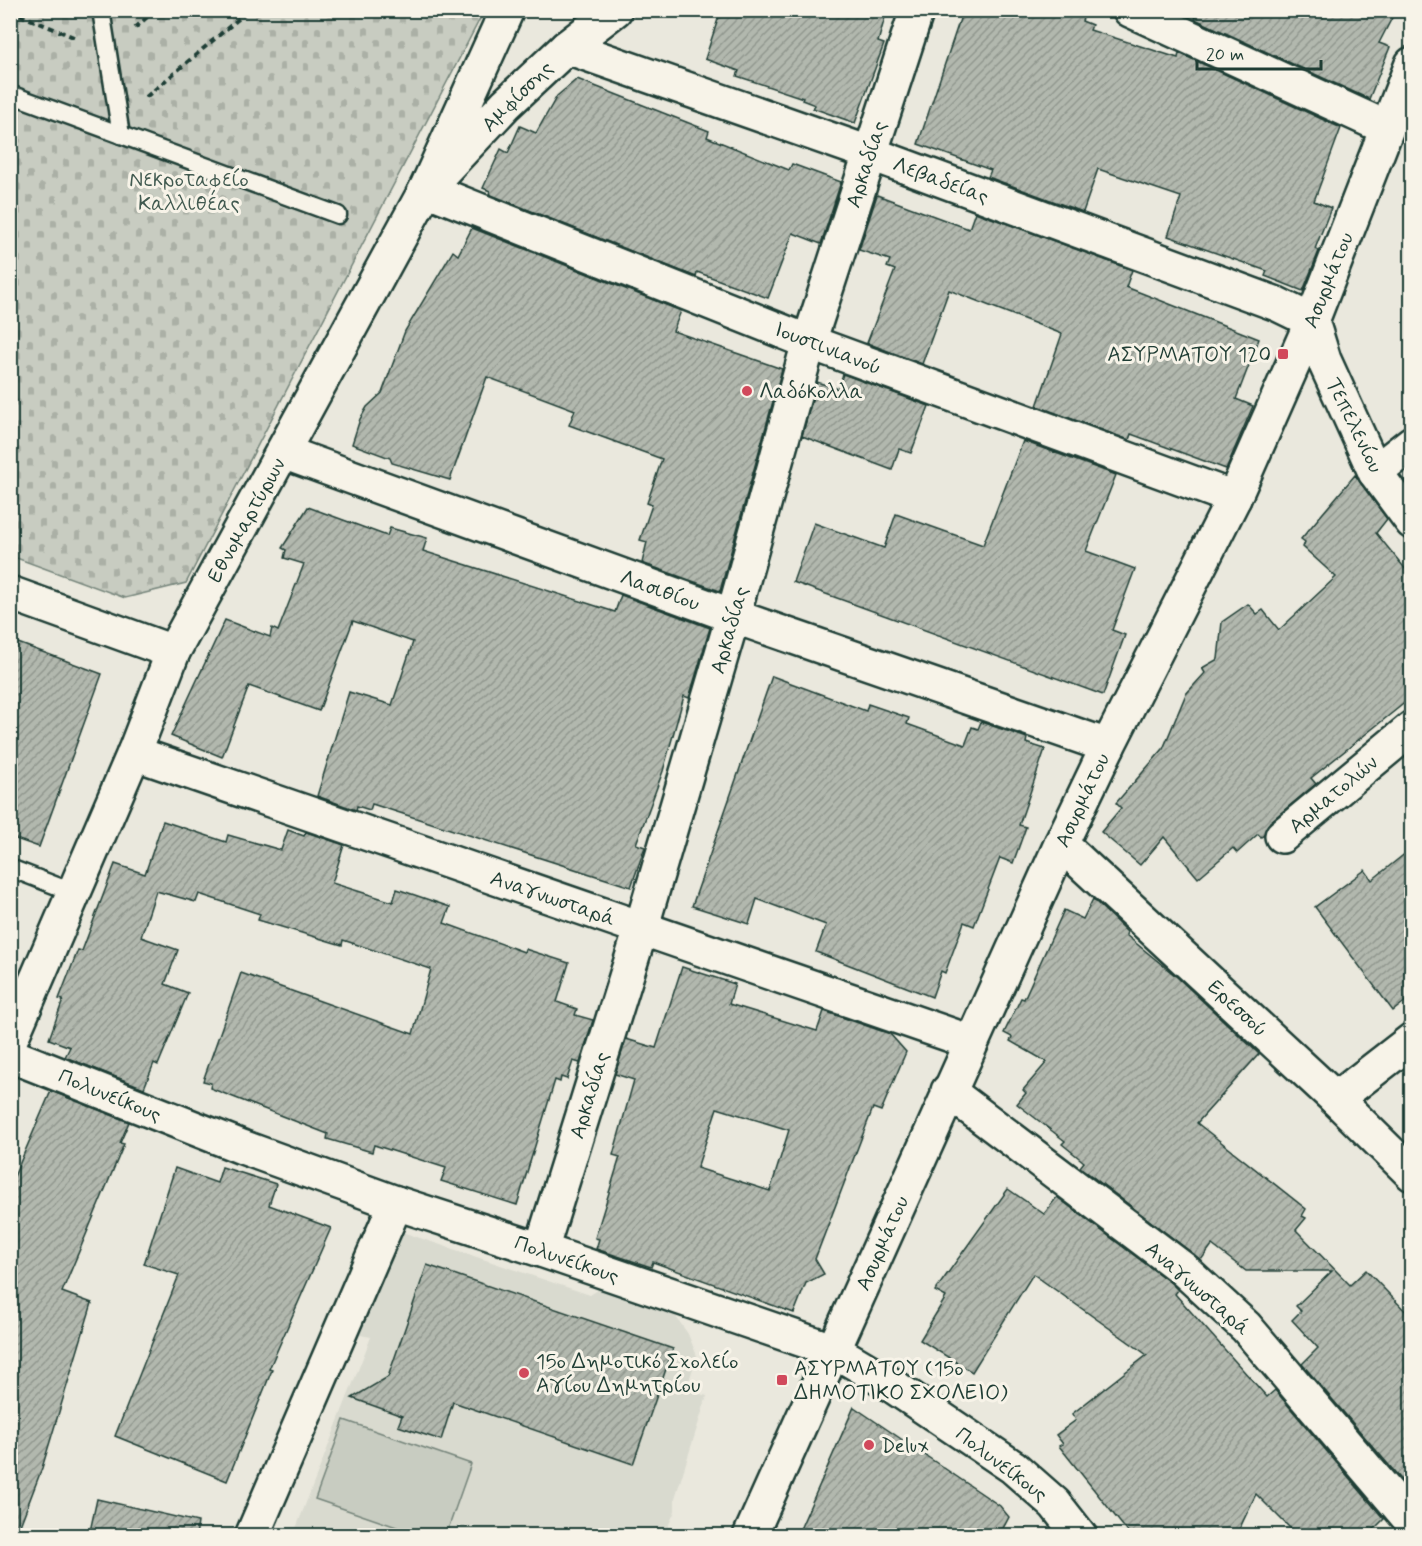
<svg xmlns="http://www.w3.org/2000/svg" width="1422" height="1546" font-family="Mynerve,sans-serif">
	<defs>
		<pattern id="cemetery-stones" width="16" height="16" patternUnits="userSpaceOnUse" patternTransform="scale(1.5)"><rect width="16" height="16" fill="#c8ccc1"/><path d="M2 7V4a2 2 0 0 1 4 0v3zM10 15v-3a2 2 0 0 1 4 0v3z" fill="#abb0a6"/></pattern>
		<pattern id="building-hatch" width="6" height="6" patternUnits="userSpaceOnUse" patternTransform="scale(1.5)"><rect width="6" height="6" fill="#b2b8ae"/><path d="M-1 1l2-2M0 6l6-6M5 7l2-2" fill="none" stroke="#90978e"/></pattern>
	</defs>
	<rect width="100%" height="100%" fill="#eae8dd"/>
	<filter id="ink" filterUnits="userSpaceOnUse"><feTurbulence type="fractalNoise" baseFrequency=".0167" numOctaves="2"/><feDisplacementMap in="SourceGraphic" scale="12" xChannelSelector="R" yChannelSelector="G"/><feConvolveMatrix kernelMatrix="1 2 1 2 8 2 1 2 1" color-interpolation-filters="sRGB"/></filter>
	<g filter="url(#ink)">
		<!-- built -->
		<path fill="#d9dacf" d="M402 1232 590 1295 601 1288 672 1311 688 1334 697 1356 686 1390 707 1396 675 1498V1511L664 1535 293 1536 371 1337 360 1335Z"/>
		<!-- grass -->
		<path fill="#c8ccc1" stroke="#74847a" stroke-width="1.5" d="M344 1420 471 1464 446 1535H420L315 1499Z"/>
		<!-- cemetery -->
		<path fill="url(#cemetery-stones)" stroke="#74847a" stroke-width="1.5" d="M10 11H484L186 583 125 598 11 556Z"/>
		<!-- building -->
		<g fill="url(#building-hatch)" stroke="#1f3d34" stroke-width="1.5" fill-rule="evenodd">
			<path d="M721 10H887L878 42 884 44 855 123 813 108 815 105 802 100 803 98 737 76 739 71 705 59Z"/>
			<path d="M963 10H1086L1082 21 1092 25 1090 30 1178 58 1179 53 1341 128 1314 201 1331 208 1315 249 1319 251 1303 291 1265 276 1267 271 1168 236 1181 197 1098 169 1083 212 988 177 991 170 918 144Z"/>
			<path d="M1198 10H1396L1379 43 1390 47 1369 99 1195 19Z"/>
			<path d="M577 79 709 131 707 137 789 170 792 164 841 182 821 244 793 233 768 298 697 272 696 277 489 194 490 191 483 188 501 149 508 153 520 126 536 133 557 96Z"/>
			<path d="M877 195 969 229 975 212 1132 270 1126 287 1259 339 1236 399 1253 406 1226 469 1131 434 1129 440 1037 406 1062 334 949 290 922 364 867 343 895 270 887 267 890 260 859 250Z"/>
			<path d="M472 228 681 311 673 331 782 369 720 591 642 563 647 542 640 540 652 505 647 503 662 459 569 425 575 410 487 377 450 480 392 463 390 458 352 444 360 419 367 407 382 393 405 331 453 251 458 255Z"/>
			<path d="M843 374 929 406 911 453 899 449 892 470 802 436 817 382 838 389Z"/>
			<path d="M1023 441 1116 475 1086 551 1135 569 1112 630 1125 635 1103 695 793 582 814 523 884 548 896 514 983 545Z"/>
			<path d="M1355 475 1387 519 1376 533 1412 577V697L1311 778 1316 784 1270 822 1264 835 1261 837 1258 834 1237 853 1233 848 1198 878 1164 837 1140 865 1101 832 1121 808 1116 803 1163 749 1186 694 1205 673 1202 668 1218 659 1222 622 1248 604 1257 614 1263 610 1279 630 1336 577 1303 547 1305 542 1301 539Z"/>
			<path d="M308 507 387 536 390 528 427 538 423 551 615 612 621 595 710 628 689 698 684 696 663 771 636 844 645 847 631 887 372 804 370 810 357 806 356 810 317 796 349 692 392 705 413 642 353 621 319 711 249 686 222 757 171 736 225 620 270 637 272 628 278 631 304 564 284 558 286 550 282 548Z"/>
			<path d="M18 643 102 674 39 847 10 837V659Z"/>
			<path d="M772 676 866 711 868 704 909 718 907 724 965 745 972 727 978 729 981 722 1027 738 1026 743 1045 749 1019 825 1026 827 1013 863 1000 858 974 926 964 922 945 973 941 971 932 997 816 952 826 925 757 899 749 924 692 906Z"/>
			<path d="M163 821 226 842 228 835 281 850 288 830 304 836 306 832 344 845 332 883 393 902 397 889 450 907 444 923 524 952 525 949 569 963 557 1002 577 1009 575 1015 593 1020 580 1063 573 1061 567 1079 561 1077 560 1082 555 1080 517 1205 441 1181 446 1168 374 1145 372 1152 327 1139 328 1134 210 1088 211 1083 203 1081 241 973 413 1034 431 969 343 940 342 945 258 920 260 914 199 894 196 902 156 891 141 937 178 950 165 984 188 993 158 1065 154 1063 144 1088 65 1057 70 1047 49 1039 63 1000 59 999 78 950 82 951 115 864 145 874Z"/>
			<path d="M1412 848V996L1393 1011 1315 907 1365 870 1372 880Z"/>
			<path d="M1093 899 1127 932 1126 935 1177 977 1259 1054 1197 1123 1306 1209 1302 1216 1306 1218 1296 1230 1350 1285 1366 1270 1412 1318V1492L1302 1364 1318 1348 1292 1320 1301 1311 1296 1306 1332 1271H1246L1212 1245 1201 1260 1080 1167 1084 1162 1062 1144 1065 1141 1017 1104 1026 1093 1023 1090 1047 1062 1010 1041 1012 1037 1004 1033 1021 998 1024 999 1064 910 1083 919Z"/>
			<path d="M682 967 735 984 729 1004 817 1031 824 1011 890 1034 906 1052 881 1111 873 1108 815 1259 824 1274 806 1283 794 1313 653 1262 651 1267 596 1249 599 1239 595 1238 620 1157 613 1155 634 1080 615 1074 626 1039 656 1048ZM717 1108 789 1130 770 1191 697 1168Z"/>
			<path d="M51 1091 129 1122 120 1143 124 1144 62 1292 92 1303 42 1468 16 1536H10V1186Z"/>
			<path d="M222 1167 276 1184 269 1205 331 1228 269 1369 272 1370 227 1481 115 1436 179 1275 144 1264 175 1168 217 1183Z"/>
			<path d="M1008 1189 1044 1214 1057 1197 1171 1283 1178 1290 1175 1294 1267 1397 1275 1390 1384 1519 1367 1536H1298L1256 1494 1236 1536H1131L1059 1446 1063 1444 1056 1435 1076 1420 1072 1414 1147 1355 1033 1274 972 1372 920 1340 946 1297 935 1291Z"/>
			<path d="M427 1265 673 1349 633 1464 453 1402 441 1440 398 1426 402 1416 352 1398 388 1377Z"/>
			<path d="M854 1407 1000 1506 1009 1517 999 1536H797Z"/>
			<path d="M97 1499 198 1522 196 1536H89Z"/>
		</g>
		<g fill="none" stroke-linecap="round" stroke-linejoin="round">
			<defs>
				<g id="lane">
					<path d="M101 10 121 135"/>
					<path d="M10 94 338 215"/>
					<path d="M10 868 75 893"/>
				</g>
				<g id="street">
					<path d="M507 10 426 189 809 342 1234 498"/>
					<path d="M1130 10 1387 128"/>
					<path d="M567 47 869 153 1277 304 1312 321 1324 360 1375 472 1412 522"/>
					<path d="M283 452 733 616 1108 746"/>
					<path d="M1375 472 1412 443"/>
					<path d="M134 753 971 1042"/>
					<path d="M1282 836 1412 728"/>
					<path d="M1061 844 1336 1099 1412 1174"/>
					<path d="M10 1041 134 753 173 652"/>
					<path d="M10 1055 242 1147 396 1203 541 1250 835 1351 884 1380 1013 1467 1055 1504 1080 1536"/>
					<path d="M948 1091 1183 1269 1246 1327 1412 1522"/>
					<path d="M1336 1099 1412 1040"/>
					<path d="M541 1250 641 929 733 616 809 342 917 10"/>
					<path d="M252 1536 396 1203"/>
				</g>
				<g id="secondary">
					<path d="M10 593 173 652 426 189 506 104 567 47 615 10"/>
					<path d="M750 1536 1061 844 1108 746 1234 498 1312 321 1412 64"/>
				</g>
			</defs>
			<!-- lane casing -->
			<use href="#lane" stroke="#1f3d34" stroke-width="21"/>
			<!-- street casing -->
			<use href="#street" stroke="#1f3d34" stroke-width="38"/>
			<!-- secondary casing -->
			<use href="#secondary" stroke="#1f3d34" stroke-width="38"/>
			<!-- path -->
			<g stroke="#1f3d34" stroke-width="4" stroke-dasharray="6 4.5" stroke-linecap="butt">
				<path d="M10 11 76 38"/>
				<path d="M135 28 155 10"/>
				<path d="M146 97 249 10"/>
			</g>
			<!-- lane -->
			<use href="#lane" stroke="#f7f3e8" stroke-width="16"/>
			<!-- street -->
			<use href="#street" stroke="#f7f3e8" stroke-width="33"/>
			<!-- secondary -->
			<use href="#secondary" stroke="#f7f3e8" stroke-width="33"/>
		</g>
	</g>
	<!-- markers -->
	<g fill="#d1495b" stroke="#f7f3e8" stroke-width="2">
		<rect x="1277" y="348" width="12" height="12" rx="3"/>
		<circle cx="747" cy="391" r="6"/>
		<circle cx="524" cy="1373" r="6"/>
		<rect x="776" y="1374" width="12" height="12" rx="3"/>
		<circle cx="869" cy="1445" r="6"/>
	</g>
	<g text-anchor="middle" stroke-width="6" stroke-linejoin="round" paint-order="stroke">
		<!-- street labels -->
		<g font-size="21" fill="#1f3d34" stroke="#f7f3e8">
			<text transform="translate(517 96) rotate(-45)" y="7">Αμφίσσης</text>
			<text transform="translate(866 164) rotate(-72)" y="7">Αρκαδίας</text>
			<text transform="translate(941 180) rotate(20)" y="7">Λεβαδείας</text>
			<text transform="translate(1328 280) rotate(-68)" y="7">Ασυρμάτου</text>
			<text transform="translate(828 348) rotate(21)" y="7">Ιουστινιανού</text>
			<text transform="translate(1355 425) rotate(64)" y="7">Τεπελενίου</text>
			<text transform="translate(246 520) rotate(-61)" y="7">Εθνομαρτύρων</text>
			<text transform="translate(660 590) rotate(20)" y="7">Λασιθίου</text>
			<text transform="translate(729 630) rotate(-74)" y="7">Αρκαδίας</text>
			<text transform="translate(1333 794) rotate(-40)" y="7">Αρματολών</text>
			<text transform="translate(1082 800) rotate(-65)" y="7">Ασυρμάτου</text>
			<text transform="translate(553 898) rotate(19)" y="7">Αναγνωσταρά</text>
			<text transform="translate(1238 1008) rotate(43)" y="7">Ερεσσού</text>
			<text transform="translate(110 1095) rotate(22)" y="7">Πολυνείκους</text>
			<text transform="translate(589 1095) rotate(-73)" y="7">Αρκαδίας</text>
			<text transform="translate(882 1243) rotate(-66)" y="7">Ασυρμάτου</text>
			<text transform="translate(567 1259) rotate(19)" y="7">Πολυνείκους</text>
			<text transform="translate(1198 1288) rotate(41)" y="7">Αναγνωσταρά</text>
			<text transform="translate(1002 1464) rotate(37)" y="7">Πολυνείκους</text>
		</g>
		<!-- park labels -->
		<g font-size="21" fill="#415a50" stroke="#f7f3e8">
			<text x="189" y="186">Νεκροταφείο<tspan x="189" dy="24">Καλλιθέας</tspan></text>
		</g>
		<!-- poi labels -->
		<g font-size="21" fill="#1f3d34" stroke="#f7f3e8" text-anchor="start">
			<text x="1271" y="361" text-anchor="end">ΑΣΥΡΜΑΤΟΥ 120</text>
			<text x="759" y="398">Λαδόκολλα</text>
			<text x="536" y="1368">15ο Δημοτικό Σχολείο<tspan x="536" dy="24">Αγίου Δημητρίου</tspan></text>
			<text x="794" y="1375">ΑΣΥΡΜΑΤΟΥ (15ο<tspan x="794" dy="24">ΔΗΜΟΤΙΚΟ ΣΧΟΛΕΙΟ)</tspan></text>
			<text x="881" y="1452">Delux</text>
		</g>
	</g>
	<!-- margin -->
	<rect width="1422" height="1546" fill="none" stroke="#f7f3e8" stroke-width="36"/>
	<rect x="18" y="18" width="1386" height="1510" fill="none" stroke="#1f3d34" stroke-width="2" filter="url(#ink)"/>
	<!-- scale -->
	<path d="M1197 60v9h124v-9" fill="none" stroke="#1f3d34" stroke-width="3"/>
	<text x="1206" y="60" font-size="18" fill="#1f3d34" stroke="#f7f3e8" stroke-width="4.5" paint-order="stroke">20 m</text>
</svg>
